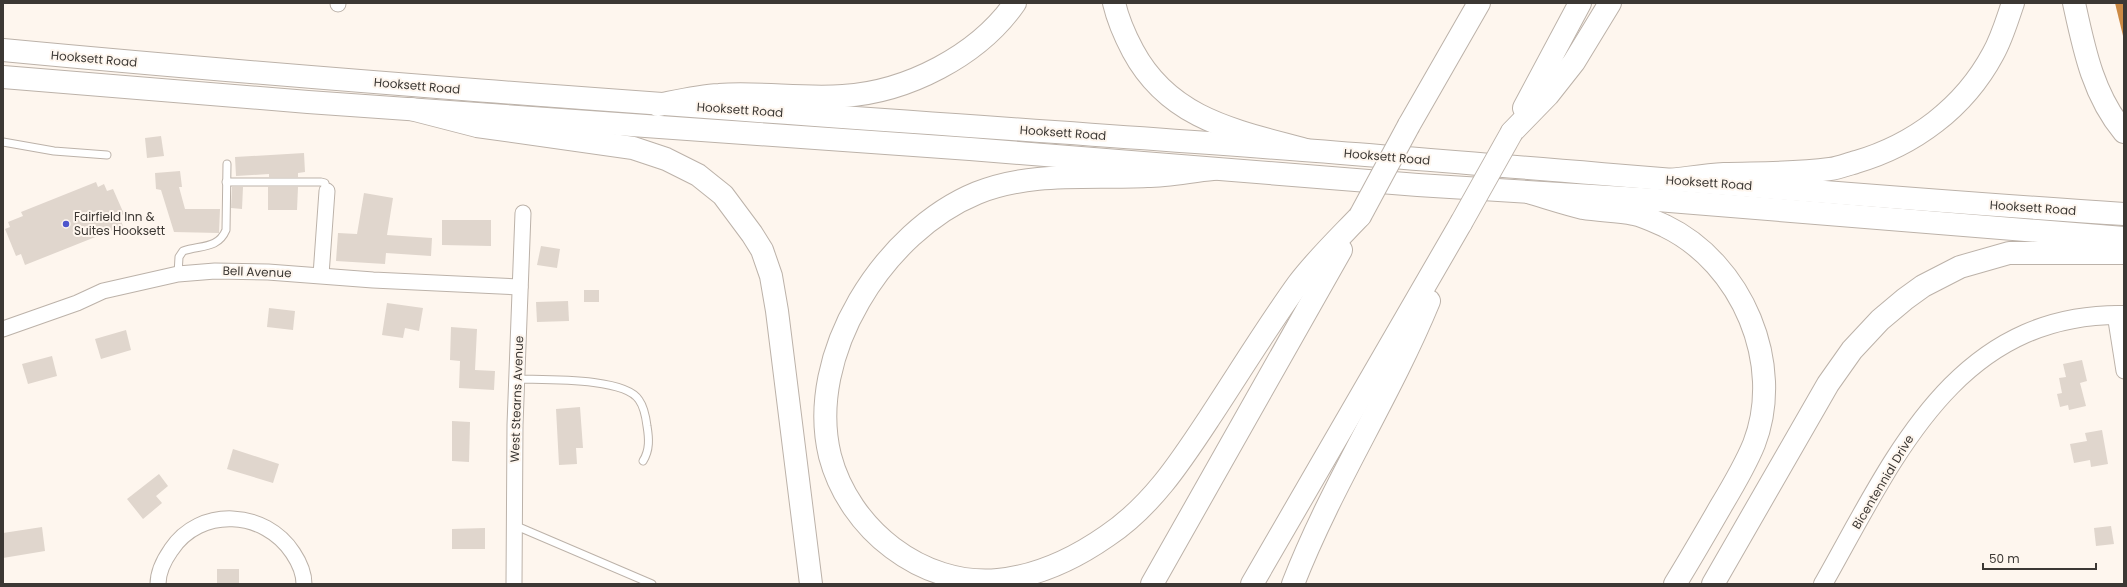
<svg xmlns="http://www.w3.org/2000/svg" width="2127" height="587" font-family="Poppins,sans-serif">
	<rect width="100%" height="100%" fill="#fef6ee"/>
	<!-- water -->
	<path fill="#cc8a44" d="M2115 3H2124V40Z"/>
	<!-- building -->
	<g fill="#e0d6cd">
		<path d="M161 136 164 156 147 158 145 138Z"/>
		<path d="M304 153 305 172 298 173V177H269V174L236 176 235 157Z"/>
		<path d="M180 171 182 187H179L185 209H220L219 233 174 232 161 190 156 189 155 173Z"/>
		<path d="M96 182 98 187 104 184 107 191 113 189 124 214 119 216 123 226 25 265 21 254 16 256 5 229 10 227 8 222 23 216 21 212Z"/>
		<path d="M232 187H243L242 209 231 208Z"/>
		<path d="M268 187H298L297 210H268Z"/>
		<path d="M364 193 393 198 387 235 432 238 431 256 386 253 385 264 336 261 338 233 357 234Z"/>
		<path d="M442 220H491V246L442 245Z"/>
		<path d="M541 246 560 249 557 268 537 265Z"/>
		<rect x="584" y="290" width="15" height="12"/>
		<path d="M568 301 569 321 537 322 536 302Z"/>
		<path d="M387 303 423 308 419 331 405 328 403 338 382 335Z"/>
		<path d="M269 308 295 311 293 330 267 327Z"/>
		<path d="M451 327 477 329 475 370 495 371 494 390 459 388 460 361 450 360Z"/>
		<path d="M126 330 131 350 101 359 95 339Z"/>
		<path d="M52 356 57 376 28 384 22 364Z"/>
		<path d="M2082 360 2087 381 2080 383 2086 406 2069 410 2068 405 2060 407 2057 394 2062 393 2059 378 2066 377 2063 364Z"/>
		<path d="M580 407 583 448H576L577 464 559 465 556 409Z"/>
		<path d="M452 421 470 422 469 462 452 461Z"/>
		<path d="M2102 430 2108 464 2091 467 2090 460 2074 463 2070 444 2087 441 2085 433Z"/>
		<path d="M233 449 279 464 273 483 227 469Z"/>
		<path d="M159 474 168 486 156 496 162 503 143 519 127 499Z"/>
		<path d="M2111 526 2114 544 2096 546 2094 528Z"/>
		<path d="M42 527 45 551 3 558V533Z"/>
		<path d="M485 528V549H452V529Z"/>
		<rect x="217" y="569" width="22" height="15"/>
	</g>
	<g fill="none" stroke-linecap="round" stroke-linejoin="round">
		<defs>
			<g id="service">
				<path d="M3 142 54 151 107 155"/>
				<path d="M226 182H321L325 183 327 191"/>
				<path d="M178 274 179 257 183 251C201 245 218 249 226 230L227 164"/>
				<path d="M518 379C543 380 625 377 639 400 644 407 646 418 647 426 649 438 650 450 643 461"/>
				<path d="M514 525 652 584"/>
			</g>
			<g id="minor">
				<path d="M338 4V3"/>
				<path d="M321 275 327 191"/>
				<path d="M2115 314 2124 371"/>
				<path d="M3 329 77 303 103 291 178 274 215 271 268 272 373 280 520 287"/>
				<path d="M158 584C158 572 164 560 171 550 200 506 265 510 293 553 299 562 304 573 304 584"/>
				<path d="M514 584 515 425 523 213"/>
			</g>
			<path id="tertiary" d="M1823 584C1894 459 1955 312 2124 315"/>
			<g id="primary">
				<path d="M3 50C436 91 870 118 1303 150 1577 171 1850 196 2124 214"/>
				<path d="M3 77 308 102 970 149 1418 185 1657 200 2124 238"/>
			</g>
			<g id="motorway">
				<path d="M1114 3C1118 20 1125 36 1133 51 1170 120 1237 131 1306 150"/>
				<path d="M2074 3C2084 49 2093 95 2124 132"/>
				<path d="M658 105C678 101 699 96 719 95 760 92 802 99 843 96 907 92 978 56 1015 3"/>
				<path d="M1524 108 1580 3"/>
				<path d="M411 109 477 126 633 148 666 159 698 175 723 195 752 234 762 250 771 276 777 311 811 584"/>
				<path d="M1409 125 1479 3"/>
				<path d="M1512 132 1548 95 1574 62 1610 3"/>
				<path d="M1213 169C1191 171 1169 176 1147 176 1090 179 1032 171 977 193 884 231 805 355 830 456 849 529 922 587 998 580 1038 576 1074 559 1107 536 1152 506 1181 461 1210 417 1239 373 1267 327 1298 284 1316 260 1339 238 1360 216"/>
				<path d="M1670 180C1688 178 1706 175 1724 174 1760 173 1794 174 1830 169 1839 168 1848 164 1856 162 1914 145 1964 108 1993 54 2002 38 2007 20 2013 3"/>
				<path d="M1531 193C1548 198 1566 204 1583 208 1600 211 1618 210 1634 214 1644 216 1656 222 1665 226 1742 263 1785 364 1754 444 1745 466 1733 486 1721 506 1706 532 1691 558 1675 584"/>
				<path d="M1152 584 1341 250"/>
				<path d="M1252 584 1461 223"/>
				<path d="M1293 584C1331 486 1389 398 1429 301"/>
				<path d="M1713 584 1828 384 1852 350 1880 320 1905 299 1923 286 1960 267 2009 253H2124"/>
			</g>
		</defs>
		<!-- service casing -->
		<use href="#service" stroke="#bcb2a9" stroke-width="9"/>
		<!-- minor casing -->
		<use href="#minor" stroke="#bcb2a9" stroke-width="17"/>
		<!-- tertiary casing -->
		<use href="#tertiary" stroke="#bcb2a9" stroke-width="20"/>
		<!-- primary casing -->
		<use href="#primary" stroke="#bcb2a9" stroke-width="24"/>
		<!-- motorway casing -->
		<use href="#motorway" stroke="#bcb2a9" stroke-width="24"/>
		<!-- service -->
		<use href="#service" stroke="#fff" stroke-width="7"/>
		<!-- minor -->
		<use href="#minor" stroke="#fff" stroke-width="15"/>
		<!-- tertiary -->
		<use href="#tertiary" stroke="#fff" stroke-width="18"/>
		<!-- primary -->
		<use href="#primary" stroke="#fff" stroke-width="22"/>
		<!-- motorway -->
		<use href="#motorway" stroke="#fff" stroke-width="22"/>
		<defs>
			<g id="motorway-bridge">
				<path d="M1360 216 1409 125"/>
				<path d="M1461 223 1512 132"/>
			</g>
		</defs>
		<!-- motorway-bridge casing -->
		<use href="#motorway-bridge" stroke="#bcb2a9" stroke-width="24" stroke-linecap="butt"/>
		<!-- motorway-bridge -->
		<use href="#motorway-bridge" stroke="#fff" stroke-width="22"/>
	</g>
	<!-- markers -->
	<circle fill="#4e56cc" stroke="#fef6ee" stroke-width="1.5" cx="66" cy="224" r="4"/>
	<g text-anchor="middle" stroke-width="4" stroke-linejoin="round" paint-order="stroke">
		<!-- street labels -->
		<g font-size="12" fill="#3c3834" stroke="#fef6ee">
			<text transform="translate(94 59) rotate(5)" y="4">Hooksett Road</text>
			<text transform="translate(417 86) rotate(5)" y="4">Hooksett Road</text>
			<text transform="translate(740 110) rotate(4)" y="4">Hooksett Road</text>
			<text transform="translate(1063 133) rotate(4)" y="4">Hooksett Road</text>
			<text transform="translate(1387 157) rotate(5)" y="4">Hooksett Road</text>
			<text transform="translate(1709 183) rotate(4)" y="4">Hooksett Road</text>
			<text transform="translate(2033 208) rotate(4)" y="4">Hooksett Road</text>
			<text transform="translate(257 272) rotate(2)" y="4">Bell Avenue</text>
			<text transform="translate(517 399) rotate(-88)" y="4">West Stearns Avenue</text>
			<text transform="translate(1883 482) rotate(-59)" y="4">Bicentennial Drive</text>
		</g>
		<!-- poi labels -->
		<g font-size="12" fill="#3c3834" stroke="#fef6ee" text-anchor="start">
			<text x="74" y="221">Fairfield Inn &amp;<tspan x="74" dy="14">Suites Hooksett</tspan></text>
		</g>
	</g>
	<!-- border -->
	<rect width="2127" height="587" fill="none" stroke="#3c3834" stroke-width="8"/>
	<!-- scale -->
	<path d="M1983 563v6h113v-6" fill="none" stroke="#3c3834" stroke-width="2"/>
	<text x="1989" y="563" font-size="12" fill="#3c3834" stroke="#fef6ee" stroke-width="3" paint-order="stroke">50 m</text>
</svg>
